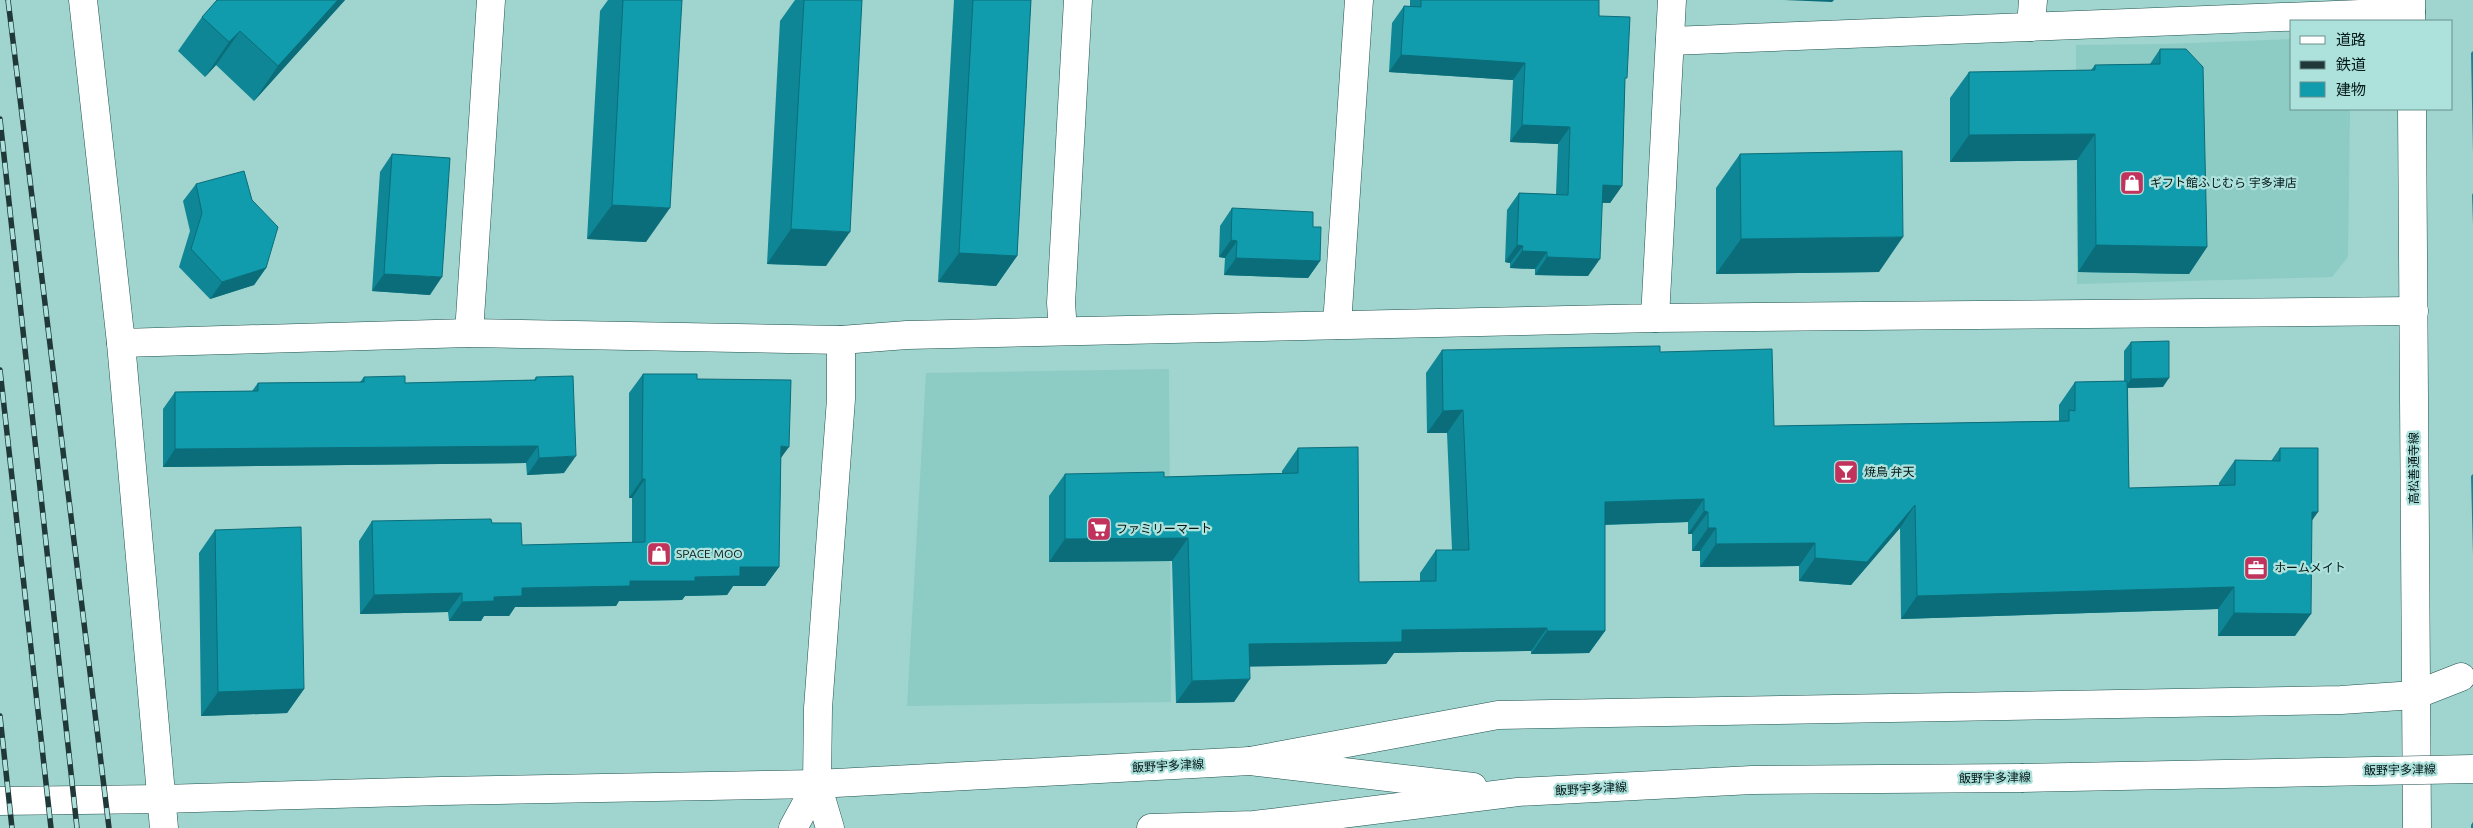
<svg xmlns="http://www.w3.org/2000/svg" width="2473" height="828" font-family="Ubuntu,'Noto Sans JP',sans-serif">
	<rect width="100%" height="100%" fill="#a0d4cf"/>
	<!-- built -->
	<g fill="#8dcbc5">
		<path d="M2292 39V109H2350L2348 257 2332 277 2077 284 2076 45 2166 44Z"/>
		<path d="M1169 369 1171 702 907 706 926 373Z"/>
	</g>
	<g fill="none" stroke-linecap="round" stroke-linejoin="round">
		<defs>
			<g id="minor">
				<path d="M2031 27 2033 0"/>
				<path d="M1670 41 2411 12"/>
				<path d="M1655 318 2414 311"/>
				<path d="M1337 325 1359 0"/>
				<path d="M1063 331 1061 303 1078 0"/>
				<path d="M469 333 491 0"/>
				<path d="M121 343 164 828"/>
				<path d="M2415 695 2461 677"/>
			</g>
			<g id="tertiary">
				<path d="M83 0 121 343 469 333 841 340 907 335 1655 318 1672 0"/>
				<path d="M0 801 162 799 441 791 817 784"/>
				<path d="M793 828 817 784"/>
				<path d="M830 828 817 784 818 708 841 399V340"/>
			</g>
			<g id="secondary">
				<path d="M1250 761 1498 715 2341 700 2415 695"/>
				<path d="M817 784 1250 761 1473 787"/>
				<path d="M1151 828 1254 825 1518 792 1752 780 2021 778"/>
			</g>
			<g id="primary">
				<path d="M2411 0V21"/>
				<path d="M2412 109 2417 828"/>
			</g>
		</defs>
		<!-- minor casing -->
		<use href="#minor" stroke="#20524e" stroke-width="29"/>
		<!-- tertiary casing -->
		<use href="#tertiary" stroke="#20524e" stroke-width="29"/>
		<!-- secondary casing -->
		<use href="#secondary" stroke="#20524e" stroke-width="29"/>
		<!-- primary casing -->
		<use href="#primary" stroke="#20524e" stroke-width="29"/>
		<!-- minor -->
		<use href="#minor" stroke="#fff" stroke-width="28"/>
		<!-- tertiary -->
		<use href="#tertiary" stroke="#fff" stroke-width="28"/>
		<!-- secondary -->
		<use href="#secondary" stroke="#fff" stroke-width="28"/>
		<!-- primary -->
		<use href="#primary" stroke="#fff" stroke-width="28"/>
		<defs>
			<g id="rail">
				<path d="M8 0 109 828"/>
				<path d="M0 119 77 828"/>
				<path d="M0 370 51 828"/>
				<path d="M0 716 12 828"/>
			</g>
		</defs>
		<!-- rail casing -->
		<use href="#rail" stroke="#203938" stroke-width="5.5"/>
		<!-- rail -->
		<use href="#rail" stroke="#ade1dc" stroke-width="4" stroke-dasharray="11" stroke-linecap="butt"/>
		<defs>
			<path id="secondary-bridge" d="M2021 778 2473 769"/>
		</defs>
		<!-- secondary-bridge casing -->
		<use href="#secondary-bridge" stroke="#20524e" stroke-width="29" stroke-linecap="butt"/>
		<!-- secondary-bridge -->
		<use href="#secondary-bridge" stroke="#fff" stroke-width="28"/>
	</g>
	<!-- wall -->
	<g fill="#0e8695">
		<path d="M345 0 254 101 216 65 205 77 178 51 202 17Z"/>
		<path d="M608 0H682L646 242 587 239 600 11Z"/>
		<path d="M795 0H862L826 266 767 264 780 21Z"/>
		<path d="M954 0H1031L1017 256 996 286 938 282Z"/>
		<path d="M1410 0H1599V16L1625 80 1622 186 1610 203H1602L1588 276 1535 275V269L1510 268V263L1505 262 1507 210 1519 193 1556 194 1558 144 1510 142 1513 80 1389 72 1392 23 1404 6H1410Z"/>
		<path d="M2160 49 2207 247 2189 274 2078 272 2077 160 1950 162V98L1969 72 2091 70 2095 65 2150 64Z"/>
		<path d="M2473 51V153L2471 53Z"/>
		<path d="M392 154 430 295 372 291 380 172Z"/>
		<path d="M1740 154 1879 272 1716 274V188Z"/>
		<path d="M196 184 266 268 254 285 210 299 179 267 190 231 183 201Z"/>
		<path d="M2473 193V224L2472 195Z"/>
		<path d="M1232 208 1313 227 1320 261 1308 278 1224 275 1225 258 1219 257 1220 226Z"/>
		<path d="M2131 342 2163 387 2128 388 2129 488 2219 486V483L2235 460 2271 461 2280 448 2312 521 2295 636H2218V609L1901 619 1900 528 1851 585 1799 581V566L1700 567V551H1692V534H1688V522L1605 525V631L1589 653 1531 654V651L1394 653 1386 664 1249 666 1234 702 1176 703 1172 561 1049 562V496L1065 474 1164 477 1282 473V471L1298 448 1359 582 1420 581V573L1436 550H1452L1447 433H1427L1426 373 1442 350 1660 352 1774 426 2059 421V405L2075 382 2124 381V351Z"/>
		<path d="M643 374 697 379 781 457 779 567 765 586H733L727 595 685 596 682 600 619 601 616 606 515 607 509 616H484L481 621H449L448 612 360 614 359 541 372 521 492 523 522 545 632 543V498H629V393Z"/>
		<path d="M364 377 405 383 534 380 536 377 564 473 527 475 526 463 163 467V409L175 392 252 391 258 383 360 382Z"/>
		<path d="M2473 474V555L2471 476Z"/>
		<path d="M215 530 304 689 287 713 201 716 199 553Z"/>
		<path d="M2473 822V828H2471V825Z"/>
	</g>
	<!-- shaded-wall -->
	<g fill="#0b6d79">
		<path d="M338 0H345L254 101 278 66Z"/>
		<path d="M1784 0H1834L1832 2Z"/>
		<path d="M240 31 216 65 205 77 229 42Z"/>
		<path d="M1401 55 1525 63 1513 80 1389 72Z"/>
		<path d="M1522 125 1570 127 1558 144 1510 142Z"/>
		<path d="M2095 134 2077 160 1950 162 1969 135Z"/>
		<path d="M1603 185 1622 186 1610 203 1590 202Z"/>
		<path d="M612 205 670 208 646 242 587 239Z"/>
		<path d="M791 229 850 232 826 266 767 264Z"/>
		<path d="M1903 237 1879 272 1716 274 1741 239Z"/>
		<path d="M1231 240 1237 241 1225 258 1219 257Z"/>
		<path d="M1517 245 1523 246 1510 263 1505 262Z"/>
		<path d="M2096 245 2207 247 2189 274 2078 272Z"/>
		<path d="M1522 251 1547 252 1535 269 1510 268Z"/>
		<path d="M959 253 1017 256 996 286 938 282Z"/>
		<path d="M1547 257 1600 259 1588 276 1535 275Z"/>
		<path d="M1236 258 1320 261 1308 278 1224 275Z"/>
		<path d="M266 268 254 285 210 299 222 282Z"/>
		<path d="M384 274 442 277 430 295 372 291Z"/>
		<path d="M2169 378 2163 387 2125 388 2131 379Z"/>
		<path d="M1463 410 1447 433H1427L1443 411Z"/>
		<path d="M538 446 526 463 163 467 175 449Z"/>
		<path d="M781 446 789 447 775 466Z"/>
		<path d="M576 456 564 473 527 475 539 458Z"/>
		<path d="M642 479H645L632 498H629Z"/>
		<path d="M1704 499 1688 522 1589 525 1605 502Z"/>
		<path d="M1915 505 1900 528 1851 585 1799 581 1815 558Z"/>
		<path d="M1704 511 1708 512 1692 534H1688Z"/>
		<path d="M2312 512H2318L2302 535Z"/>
		<path d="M1708 528H1716L1700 551H1692Z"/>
		<path d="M1188 538 1172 561 1049 562 1065 539Z"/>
		<path d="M1815 543 1799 566 1700 567 1716 544Z"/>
		<path d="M740 567H779L765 586H733L727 595 685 596 682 600 619 601 616 606 515 607 509 616H484L481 621H449L462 602 494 597 522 588 695 577Z"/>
		<path d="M2234 587 2218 609 1901 619 1917 596Z"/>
		<path d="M462 593 448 612 360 614 374 595Z"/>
		<path d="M2234 613 2311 614 2295 636H2218Z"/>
		<path d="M1547 628 1531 651 1394 653 1386 664 1233 667 1249 644 1402 630Z"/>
		<path d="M1547 631H1605L1589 653 1531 654Z"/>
		<path d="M1250 679 1234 702 1176 703 1192 681Z"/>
		<path d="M304 689 287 713 201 716 218 692Z"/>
	</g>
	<!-- building -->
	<g fill="#109cad" stroke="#0b6d79">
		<path d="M217 0H338L278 66 240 31 229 42 202 17Z"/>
		<path d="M623 0H682L670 208 612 205Z"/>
		<path d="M804 0H862L850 232 791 229Z"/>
		<path d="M973 0H1031L1017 256 959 253Z"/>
		<path d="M1421 0H1599V16L1630 17 1627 78H1625L1622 186 1603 185 1600 259 1547 257V252L1522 251 1523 246 1517 245 1519 193 1568 195 1570 127 1522 125 1525 63 1401 55 1404 6 1421 7Z"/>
		<path d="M2160 49H2186L2203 67 2207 247 2096 245 2095 134 1969 135V72L2095 70V65L2160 64Z"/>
		<path d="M1902 151 1903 237 1741 239 1740 154Z"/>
		<path d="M392 154 450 158 442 277 384 274Z"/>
		<path d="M244 171 252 200 278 227 266 268 222 282 191 249 202 213 196 184Z"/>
		<path d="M1232 208 1313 212V227H1321L1320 261 1236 258 1237 241 1231 240Z"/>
		<path d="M2169 341V378L2131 379V342Z"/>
		<path d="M1660 346V352L1772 349 1774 426 2069 421V410L2075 411V382L2127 381 2129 488 2235 485V460L2280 461V448H2318V512H2312L2311 614 2234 613V587L1917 596 1915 505 1867 562 1815 558V543L1716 544V528H1708V512L1704 511V499L1605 502V631H1547V628L1402 630V642L1249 644 1250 679 1192 681 1188 538 1065 539V474L1164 472V477L1298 473V448L1358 447 1359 582 1436 581V550H1469L1463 410 1443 411 1442 350Z"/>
		<path d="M643 374H697V379L791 380 789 447 781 446 779 567H740V576L695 577V581H630V586L522 588V596L494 597V601L462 602V593L374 595 372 521 491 519 492 523H521L522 545 645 542V479H642Z"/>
		<path d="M405 376V383L536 380V377L573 376 576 456 539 458 538 446 175 449V392L258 391V383L364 382V377Z"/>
		<path d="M301 527 304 689 218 692 215 530Z"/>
	</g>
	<!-- icons -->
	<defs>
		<symbol id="shop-square" viewBox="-11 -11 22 22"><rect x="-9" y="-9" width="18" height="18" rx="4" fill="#c1325c" stroke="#ade1dc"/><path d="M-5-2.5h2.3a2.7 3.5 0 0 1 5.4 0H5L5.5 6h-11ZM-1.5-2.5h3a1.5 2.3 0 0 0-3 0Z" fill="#fff"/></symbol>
		<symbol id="bar-square" viewBox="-11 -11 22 22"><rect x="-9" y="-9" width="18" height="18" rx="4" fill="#c1325c" stroke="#ade1dc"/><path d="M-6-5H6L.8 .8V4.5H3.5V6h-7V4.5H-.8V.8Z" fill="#fff"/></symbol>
		<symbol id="supermarket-square" viewBox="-11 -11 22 22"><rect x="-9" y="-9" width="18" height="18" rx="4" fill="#c1325c" stroke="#ade1dc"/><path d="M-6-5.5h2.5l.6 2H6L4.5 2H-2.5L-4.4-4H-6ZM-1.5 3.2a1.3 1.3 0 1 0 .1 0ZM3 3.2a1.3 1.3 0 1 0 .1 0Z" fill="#fff"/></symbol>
		<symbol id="office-square" viewBox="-11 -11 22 22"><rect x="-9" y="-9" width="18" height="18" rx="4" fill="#c1325c" stroke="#ade1dc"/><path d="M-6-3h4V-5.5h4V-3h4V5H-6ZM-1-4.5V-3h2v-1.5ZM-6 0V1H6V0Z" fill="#fff"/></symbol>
	</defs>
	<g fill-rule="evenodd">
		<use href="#shop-square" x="2118" y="169" width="28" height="28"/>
		<use href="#bar-square" x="1832" y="458" width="28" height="28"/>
		<use href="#supermarket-square" x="1085" y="515" width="28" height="28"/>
		<use href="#shop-square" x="645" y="540" width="28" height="28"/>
		<use href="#office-square" x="2242" y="554" width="28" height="28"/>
	</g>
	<g text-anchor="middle" stroke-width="4.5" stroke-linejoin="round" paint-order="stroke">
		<!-- poi labels -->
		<g font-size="12" fill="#041817" stroke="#ade1dc" text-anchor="start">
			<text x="2150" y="187">ギフト館ふじむら 宇多津店</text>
			<text x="1864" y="476">焼鳥 弁天</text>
			<text x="1116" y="533">ファミリーマート</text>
			<text x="676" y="558">SPACE MOO</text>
			<text x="2274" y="572">ホームメイト</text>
		</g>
		<!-- street labels -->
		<g font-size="12" fill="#041817" stroke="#ade1dc">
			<text transform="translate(2414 468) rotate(-90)" y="4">高松善通寺線</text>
			<text transform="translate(1168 766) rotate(-3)" y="4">飯野宇多津線</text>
			<text transform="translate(2400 770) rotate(-1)" y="4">飯野宇多津線</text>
			<text transform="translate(1995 778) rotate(-1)" y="4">飯野宇多津線</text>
			<text transform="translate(1591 789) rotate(-3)" y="4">飯野宇多津線</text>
		</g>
	</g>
	<!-- legend -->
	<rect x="2290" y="20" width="162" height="90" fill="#ade1dc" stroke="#69918d"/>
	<rect x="2300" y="36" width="25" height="8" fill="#ffffff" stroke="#69918d"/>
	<text x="2336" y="45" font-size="15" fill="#041817">道路</text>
	<rect x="2300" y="61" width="25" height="8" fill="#203938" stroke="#69918d"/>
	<text x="2336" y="70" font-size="15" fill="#041817">鉄道</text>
	<rect x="2300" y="82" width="25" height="15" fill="#109cad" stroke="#69918d"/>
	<text x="2336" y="95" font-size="15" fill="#041817">建物</text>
</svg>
